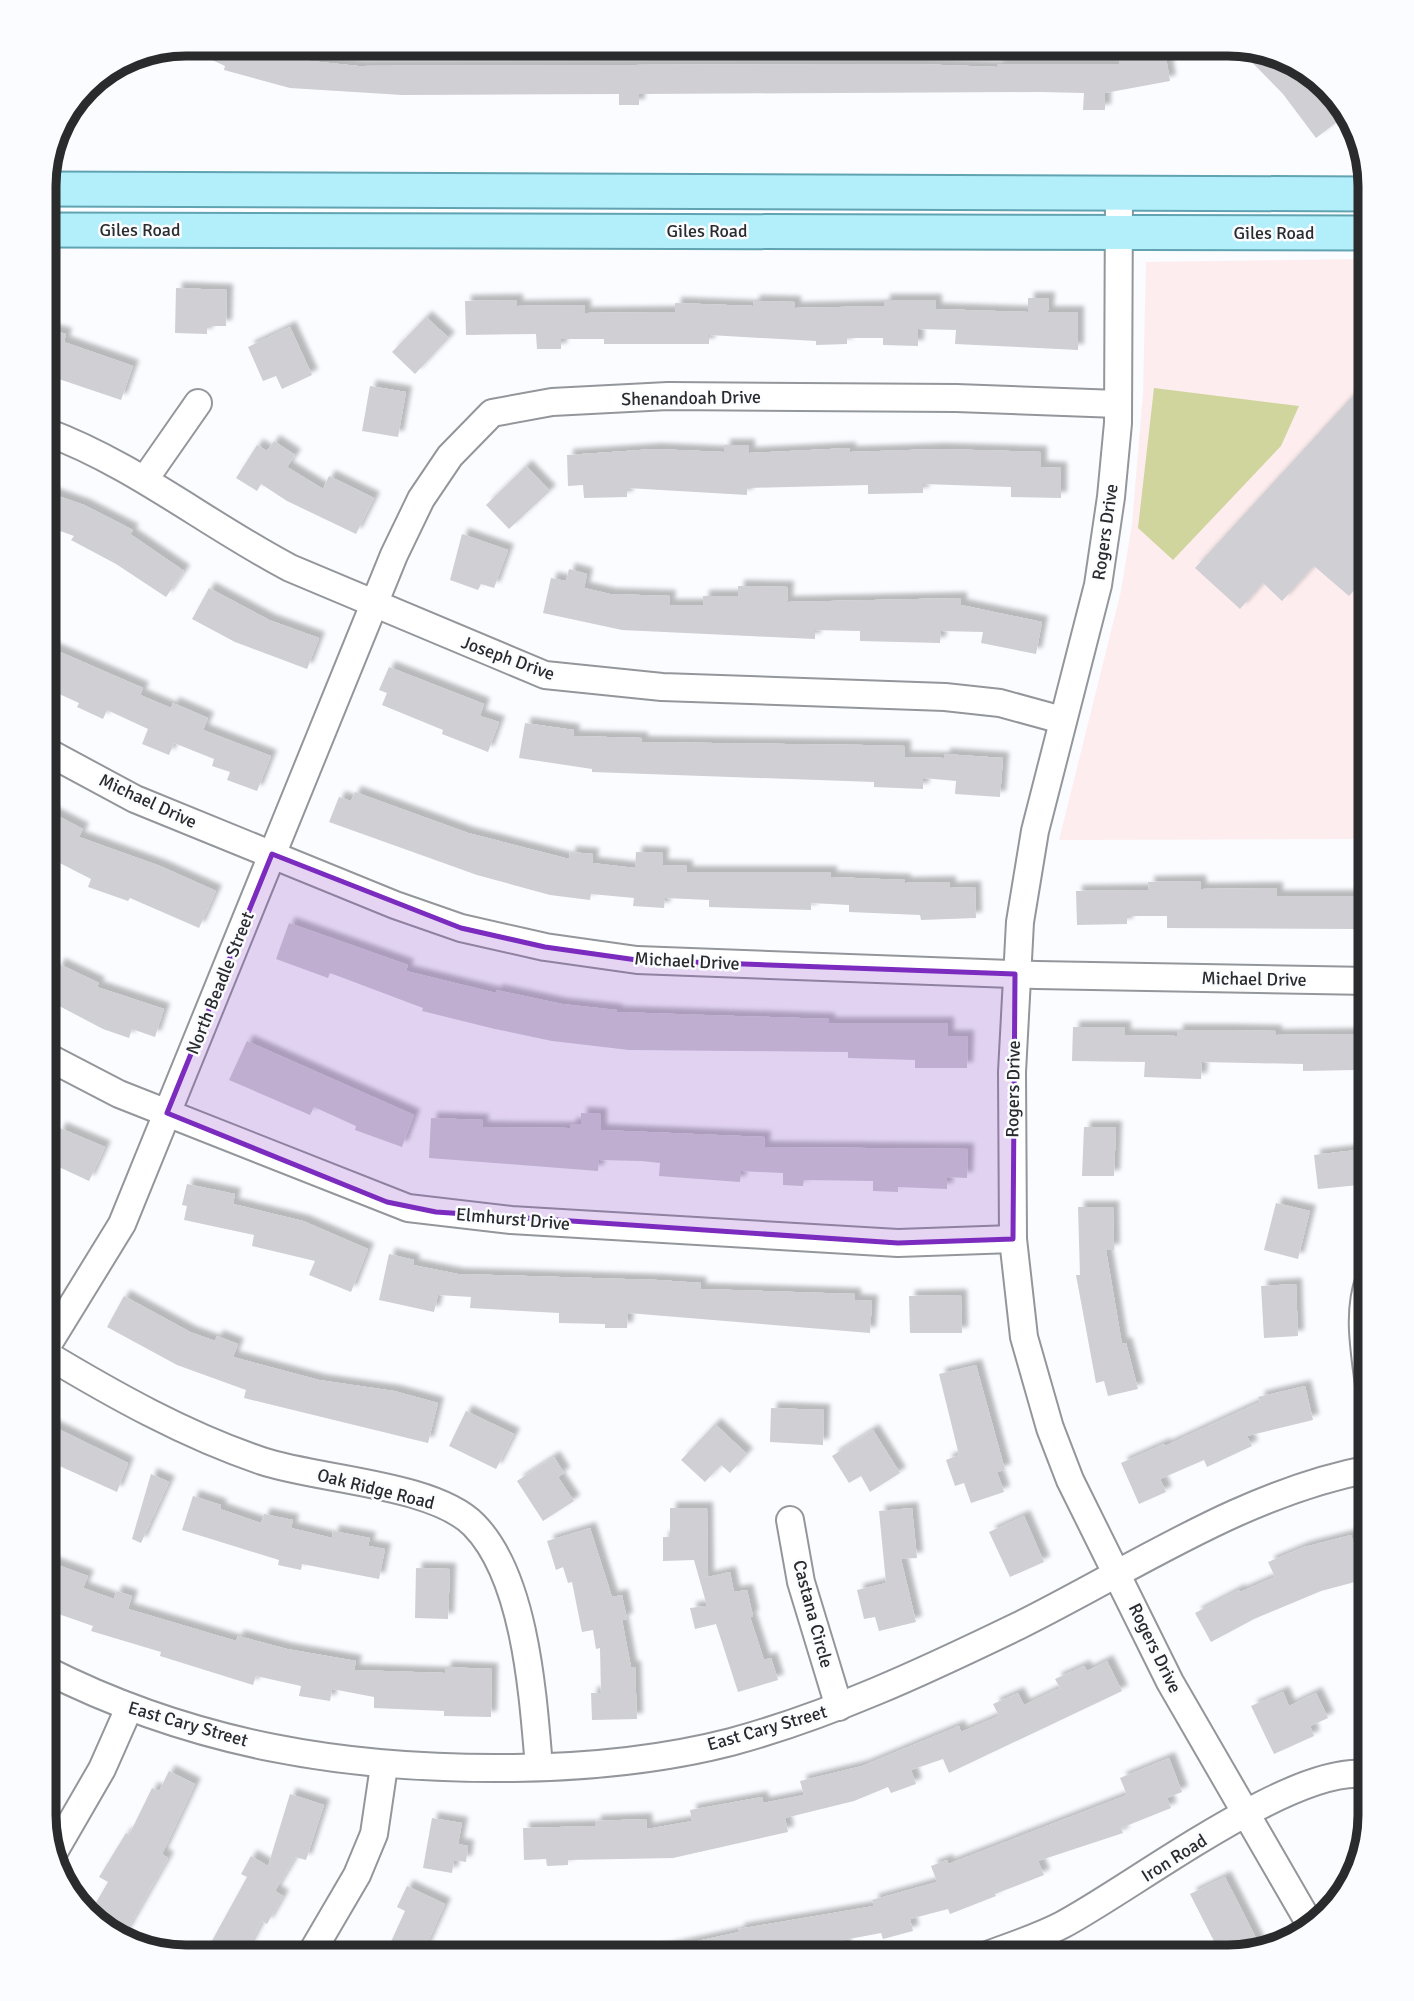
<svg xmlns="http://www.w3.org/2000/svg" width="1414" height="2001" font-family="Signika,sans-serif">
	<defs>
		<filter id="shadow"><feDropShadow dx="6" dy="-6" stdDeviation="2" flood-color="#0004"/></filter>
	</defs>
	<rect width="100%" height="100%" fill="#fafcff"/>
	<!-- education -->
	<path fill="#fdedee" d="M1370 259V839L1059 840 1121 591 1132 524 1143 394 1146 262Z"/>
	<!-- green -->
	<path fill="#cfd59d" d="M1154 388 1299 406 1281 446 1173 560 1138 528Z"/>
	<!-- building -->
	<g fill="#d0cfd4" filter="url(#shadow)">
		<path d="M240 44 273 52 272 57 358 66 915 64 997 67V64H1120L1119 60 1165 52 1170 81 1105 93V110H1083L1084 93 1041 92 639 94V105H619V94L402 95 290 88 224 70 225 66 180 45Z"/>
		<path d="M1234 44 1289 60 1315 86 1341 119 1316 138 1283 94Z"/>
		<path d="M176 288 227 290 226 326H207V334L175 333Z"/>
		<path d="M1028 298H1049L1048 312H1078V350L955 344 956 330 918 329V346L883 345V338H847V344L816 345V341L709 335V344H604V339H561V349H537L536 334 466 335 465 301 517 300V306L585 305V313L675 312V303L753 306 754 301 795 302V308L884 306V300H936V309L1028 312Z"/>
		<path d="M426 317 449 338 415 374 392 352Z"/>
		<path d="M290 327 312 375 282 389 276 376 263 381 248 347Z"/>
		<path d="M44 328 66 334 64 342 133 366 121 400 44 374Z"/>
		<path d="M1370 377V573L1349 596 1314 566 1282 601 1263 583 1240 609 1195 568Z"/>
		<path d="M370 386 406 392 398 437 362 431Z"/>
		<path d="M274 441 295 455 287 467 323 489 329 476 374 498 356 534 287 501 261 484 257 491 236 478 257 445 267 451Z"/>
		<path d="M724 445H749V453L850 448V452L939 449 1041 452V467L1061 468V498L1011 497V487L923 484V493L868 494V485L747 488V495L627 488V497L584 498 583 485 568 486 567 455 655 449 724 452Z"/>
		<path d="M526 466 550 491 509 529 486 505Z"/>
		<path d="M44 491 84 505 133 530 130 534 184 571 166 597 116 564 71 540 74 536 44 525Z"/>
		<path d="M462 534 508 550 494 588 481 584 478 590 450 580Z"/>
		<path d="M569 569 587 574 584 588 610 594 670 596 669 605H703V596H738V586L788 587 787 602 961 598V605L1042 622 1036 654 981 643 983 632 941 631 940 643 860 641V631L815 630V639L622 630 543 613 551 578 566 581Z"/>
		<path d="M209 588 269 620 319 638 307 669 235 642 192 619Z"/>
		<path d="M44 645 143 688 140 695 171 708 173 703 208 718 203 730 271 756 257 791 227 780 230 772 212 766 214 759 174 743 169 755 142 744 148 729 107 710 103 719 77 707 79 703 44 687Z"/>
		<path d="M389 667 484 704 480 716 499 722 488 752 442 734 443 730 382 705 387 693 379 690Z"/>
		<path d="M525 723 574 730 573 736 642 738V742L864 745 905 746V757L944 758V754L1003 758 1000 797 955 794 956 781 923 778V789L874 787V782L592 772V769L519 758Z"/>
		<path d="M355 792 468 833 569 859 570 852 593 854 592 863 635 868 636 852 663 853 662 865 687 866V872H831V877L905 880V883L950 882V888L975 887 976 918 921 920 920 915 849 912V905L811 903V910L709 907V900L665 898 664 908 633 906 634 898 591 894 590 900 550 895 477 875 329 822 339 797 351 801Z"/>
		<path d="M44 809 83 829 79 837 160 866 216 891 199 928 130 898 128 901 88 887 91 879 44 855Z"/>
		<path d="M1200 881 1201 889 1277 888V896H1356V929L1167 928V916H1127V924L1077 925 1076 891 1149 890 1148 882Z"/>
		<path d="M289 923 408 965 406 971 496 993V990L562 1004 617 1010 616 1012 829 1019V1023H948V1036H968L967 1068H915V1060L848 1058V1052L629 1050 552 1041 495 1029 422 1011 423 1008 330 973 328 978 276 959Z"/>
		<path d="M59 964 99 983 97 987 164 1009 155 1037 132 1029 129 1038 103 1029 44 998V970L54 975Z"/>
		<path d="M1073 1027H1125V1035L1177 1036V1030H1227L1276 1031V1035L1355 1034V1070L1303 1071V1064L1202 1062 1201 1079 1144 1077 1145 1062 1072 1061Z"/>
		<path d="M247 1041 414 1115 402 1147 355 1130 356 1126 314 1107 310 1115 229 1080Z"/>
		<path d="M581 1113 601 1114V1130L765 1137 764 1147 968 1149 967 1178 947 1177V1189L898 1187V1192L873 1191V1181L804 1180 803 1186 783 1185V1173L741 1171 740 1182 659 1176 660 1163 641 1161 599 1160 598 1171 429 1158 431 1118 483 1120 482 1127 570 1128V1124H581Z"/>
		<path d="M1084 1127H1116L1114 1176H1082Z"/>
		<path d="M60 1128 105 1147 89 1181 46 1161Z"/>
		<path d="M1365 1149 1369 1184 1318 1189 1314 1155Z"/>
		<path d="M187 1184 235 1194 233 1204 303 1221 368 1249 351 1292 309 1275 315 1261 252 1246 254 1235 184 1220 187 1206 182 1205Z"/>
		<path d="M1276 1203 1310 1211 1298 1259 1264 1250Z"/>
		<path d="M1078 1207H1113L1114 1250H1106L1122 1344 1126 1343 1138 1389 1108 1396 1104 1381 1096 1383 1076 1275H1080Z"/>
		<path d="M389 1254 414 1260 413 1265 458 1274 658 1280 701 1283 700 1289 855 1294V1300L872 1301 870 1333 628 1313 627 1328H605V1324L559 1323V1313L470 1308 471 1297 438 1295 434 1312 379 1300Z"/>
		<path d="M1296 1284 1298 1336 1264 1338 1261 1286Z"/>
		<path d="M961 1295 962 1333H910L909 1296Z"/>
		<path d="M124 1296 190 1332 215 1341 217 1336 238 1344 233 1357 319 1380 394 1391 438 1403 428 1443 244 1398 246 1390 177 1365 107 1327Z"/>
		<path d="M976 1365 1005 1470 997 1472 1004 1492 971 1503 964 1483 955 1486 946 1460 959 1455 939 1374Z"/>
		<path d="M1305 1386 1313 1420 1247 1436 1252 1446 1207 1467 1204 1460 1160 1479 1166 1492 1139 1504 1121 1463 1164 1444 1165 1446 1260 1402 1258 1397Z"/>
		<path d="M771 1408 824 1410 823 1445 770 1442Z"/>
		<path d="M466 1411 514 1434 496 1469 449 1446Z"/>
		<path d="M715 1424 747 1454 730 1473 721 1465 705 1482 681 1460Z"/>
		<path d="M50 1425 128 1463 117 1492 44 1459V1439Z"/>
		<path d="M873 1430 900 1473 870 1492 861 1476 849 1483 832 1456Z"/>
		<path d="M554 1457 564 1473 558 1477 574 1501 543 1521 517 1481Z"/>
		<path d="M151 1474 169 1482 141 1543 132 1539Z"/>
		<path d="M193 1496 221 1505 220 1509 261 1523 264 1514 293 1520 291 1528 332 1538 333 1531 370 1538 368 1546 385 1549 379 1579 302 1564 301 1570 278 1565 279 1560 182 1530Z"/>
		<path d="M670 1508H707L708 1577 730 1572 734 1592 747 1590 753 1616 750 1617 764 1660 771 1658 778 1680 738 1692 716 1624 695 1629 690 1608 707 1606 694 1560 663 1561V1537H670Z"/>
		<path d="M912 1508 917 1558 901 1559 916 1622 879 1631 875 1617 864 1619 857 1590 886 1583 879 1511Z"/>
		<path d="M1024 1516 1044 1562 1010 1577 989 1532Z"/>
		<path d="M590 1528 612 1597 622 1595 627 1619 622 1620 631 1667H635L637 1719 592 1720 591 1693H601L600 1648 596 1649 593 1630 582 1632 572 1582 568 1583 563 1567 556 1570 547 1541Z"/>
		<path d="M1351 1535 1355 1547 1370 1542V1578L1321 1591 1254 1619 1211 1642 1195 1613 1239 1590 1240 1592 1275 1577 1268 1562 1304 1547Z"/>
		<path d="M44 1560 88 1576 83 1588 114 1599 116 1591 132 1596 128 1609 236 1641 238 1636 287 1649 356 1661 354 1670 445 1673V1667L492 1669 491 1717 444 1716V1711L374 1708V1697L332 1689 330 1701 299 1696 301 1686 256 1676 253 1685 160 1656 161 1652 91 1631 93 1626 47 1610 52 1597 44 1594Z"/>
		<path d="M416 1568 450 1569 448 1619 415 1618Z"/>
		<path d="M1107 1661 1122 1691 949 1773 943 1759 911 1770 916 1784 891 1793 888 1787 854 1801 785 1818 788 1832 673 1858 568 1860V1865L547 1866 546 1859 524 1860 523 1828 595 1826V1821L646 1819 647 1829 692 1821 690 1810 762 1797 763 1803 804 1795 800 1781 862 1766 959 1726 961 1732 999 1716 993 1704 1018 1693 1024 1705 1060 1688 1055 1679 1084 1666 1087 1671Z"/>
		<path d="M1283 1692 1289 1706 1316 1693 1328 1718 1310 1726 1314 1736 1274 1754 1251 1706Z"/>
		<path d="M1169 1758 1182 1792 1167 1798 1171 1808 1121 1828 1123 1833 1038 1861 1044 1875 995 1894 996 1896 950 1914 948 1909 910 1919 913 1931 883 1939 881 1933 844 1940 845 1951 813 1957 812 1951 772 1957H657L656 1950 739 1932 738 1929 874 1906 872 1900 937 1882 931 1866 947 1860 948 1864 1127 1795 1120 1778Z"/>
		<path d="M169 1771 195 1784 162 1854 168 1858 121 1940 115 1938 90 1913 108 1882 99 1877 126 1833 129 1835 152 1788 159 1791Z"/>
		<path d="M290 1794 324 1805 306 1860 295 1857 275 1891 283 1896 267 1924 262 1921 243 1957H203L247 1877 241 1874 251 1856 268 1866Z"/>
		<path d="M432 1818 462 1823 458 1844 468 1846 466 1862 454 1860 452 1873 423 1868Z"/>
		<path d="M1225 1877 1261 1948 1228 1957H1222L1190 1894Z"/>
		<path d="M407 1886 445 1904 421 1957H384L405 1911 397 1907Z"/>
	</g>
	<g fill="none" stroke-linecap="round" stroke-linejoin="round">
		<defs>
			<g id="minor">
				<path d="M1119 193 1118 423 1111 497 1098 585 1035 831 1020 922 1012 1072 1013 1239 1024 1337 1050 1428 1070 1480 1170 1682 1311 1926"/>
				<path d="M44 431C134 464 206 524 290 568L545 675 662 687 945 697 1000 703 1062 720"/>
				<path d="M145 479 198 403"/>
				<path d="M44 750 135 799 395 905 461 928 545 947 637 960 1037 975 1370 981"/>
				<path d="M44 1055 119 1094 408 1208 511 1220 898 1243 1013 1239"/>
				<path d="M44 1351 122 1224 394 555 421 499 450 456 492 413 552 402 668 396 956 398 1118 404"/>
				<path d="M44 1353C114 1395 185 1435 262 1461 319 1480 434 1484 474 1525 526 1578 533 1697 539 1767"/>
				<path d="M1370 1394C1366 1356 1356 1314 1370 1278"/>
				<path d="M790 1520 801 1582 839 1707"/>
				<path d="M44 1669C194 1745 347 1770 514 1768 586 1767 661 1760 731 1742 831 1715 925 1671 1018 1626 1133 1569 1243 1493 1370 1469"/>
				<path d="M54 1852 102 1769 129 1708"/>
				<path d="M309 1957 357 1875 374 1834 384 1766"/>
				<path d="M982 1957C1008 1947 1037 1938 1062 1925 1131 1889 1297 1760 1370 1775"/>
			</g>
			<g id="major">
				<path d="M44 189 1370 194"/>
				<path d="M44 230 1370 233"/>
			</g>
		</defs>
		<!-- minor casing -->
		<use href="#minor" stroke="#93969a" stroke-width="30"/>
		<!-- major casing -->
		<use href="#major" stroke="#61a3b1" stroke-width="37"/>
		<!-- minor -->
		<use href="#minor" stroke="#fff" stroke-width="26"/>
		<!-- major -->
		<use href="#major" stroke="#b2effb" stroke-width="33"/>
	</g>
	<!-- marked area -->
	<path fill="#7b2cbf" fill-opacity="0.2" stroke="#7b2cbf" stroke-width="5" stroke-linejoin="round" d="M272 854 461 928 545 947 637 960 1015 974 1013 1239 898 1243 436 1212 387 1202 167 1113Z"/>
	<g text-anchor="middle" stroke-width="5" stroke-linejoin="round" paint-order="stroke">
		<!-- street labels -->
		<g font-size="18" fill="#2a2b2d" stroke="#fafcff">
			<text x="140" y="236">Giles Road</text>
			<text x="707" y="237">Giles Road</text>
			<text x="1274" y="239">Giles Road</text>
			<text transform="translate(691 398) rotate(-1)" y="6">Shenandoah Drive</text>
			<text transform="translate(1105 532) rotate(-82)" y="6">Rogers Drive</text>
			<text transform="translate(508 658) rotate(20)" y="6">Joseph Drive</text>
			<text transform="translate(148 801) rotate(25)" y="6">Michael Drive</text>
			<text transform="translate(687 961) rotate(3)" y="6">Michael Drive</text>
			<text transform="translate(1254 979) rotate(1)" y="6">Michael Drive</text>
			<text transform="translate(220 983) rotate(-68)" y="6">North Beadle Street</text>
			<text transform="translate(1013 1089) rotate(-89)" y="6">Rogers Drive</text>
			<text transform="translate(513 1219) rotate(5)" y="6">Elmhurst Drive</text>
			<text transform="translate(376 1489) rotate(14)" y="6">Oak Ridge Road</text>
			<text transform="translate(813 1614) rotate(75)" y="6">Castana Circle</text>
			<text transform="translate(1155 1648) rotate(64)" y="6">Rogers Drive</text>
			<text transform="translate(188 1724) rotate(16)" y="6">East Cary Street</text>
			<text transform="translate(767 1728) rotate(-16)" y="6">East Cary Street</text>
			<text transform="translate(1174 1858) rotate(-32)" y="6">Iron Road</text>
		</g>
	</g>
	<!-- crop -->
	<path d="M0 0H1414V2001H0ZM186 56H1228A130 130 0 0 1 1358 186V1815A130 130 0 0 1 1228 1945H186A130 130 0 0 1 56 1815V186A130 130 0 0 1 186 56Z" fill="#fafcff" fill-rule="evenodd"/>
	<path fill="none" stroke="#2a2b2d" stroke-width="9" d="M186 56H1228A130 130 0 0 1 1358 186V1815A130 130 0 0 1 1228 1945H186A130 130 0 0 1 56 1815V186A130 130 0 0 1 186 56Z"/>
</svg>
